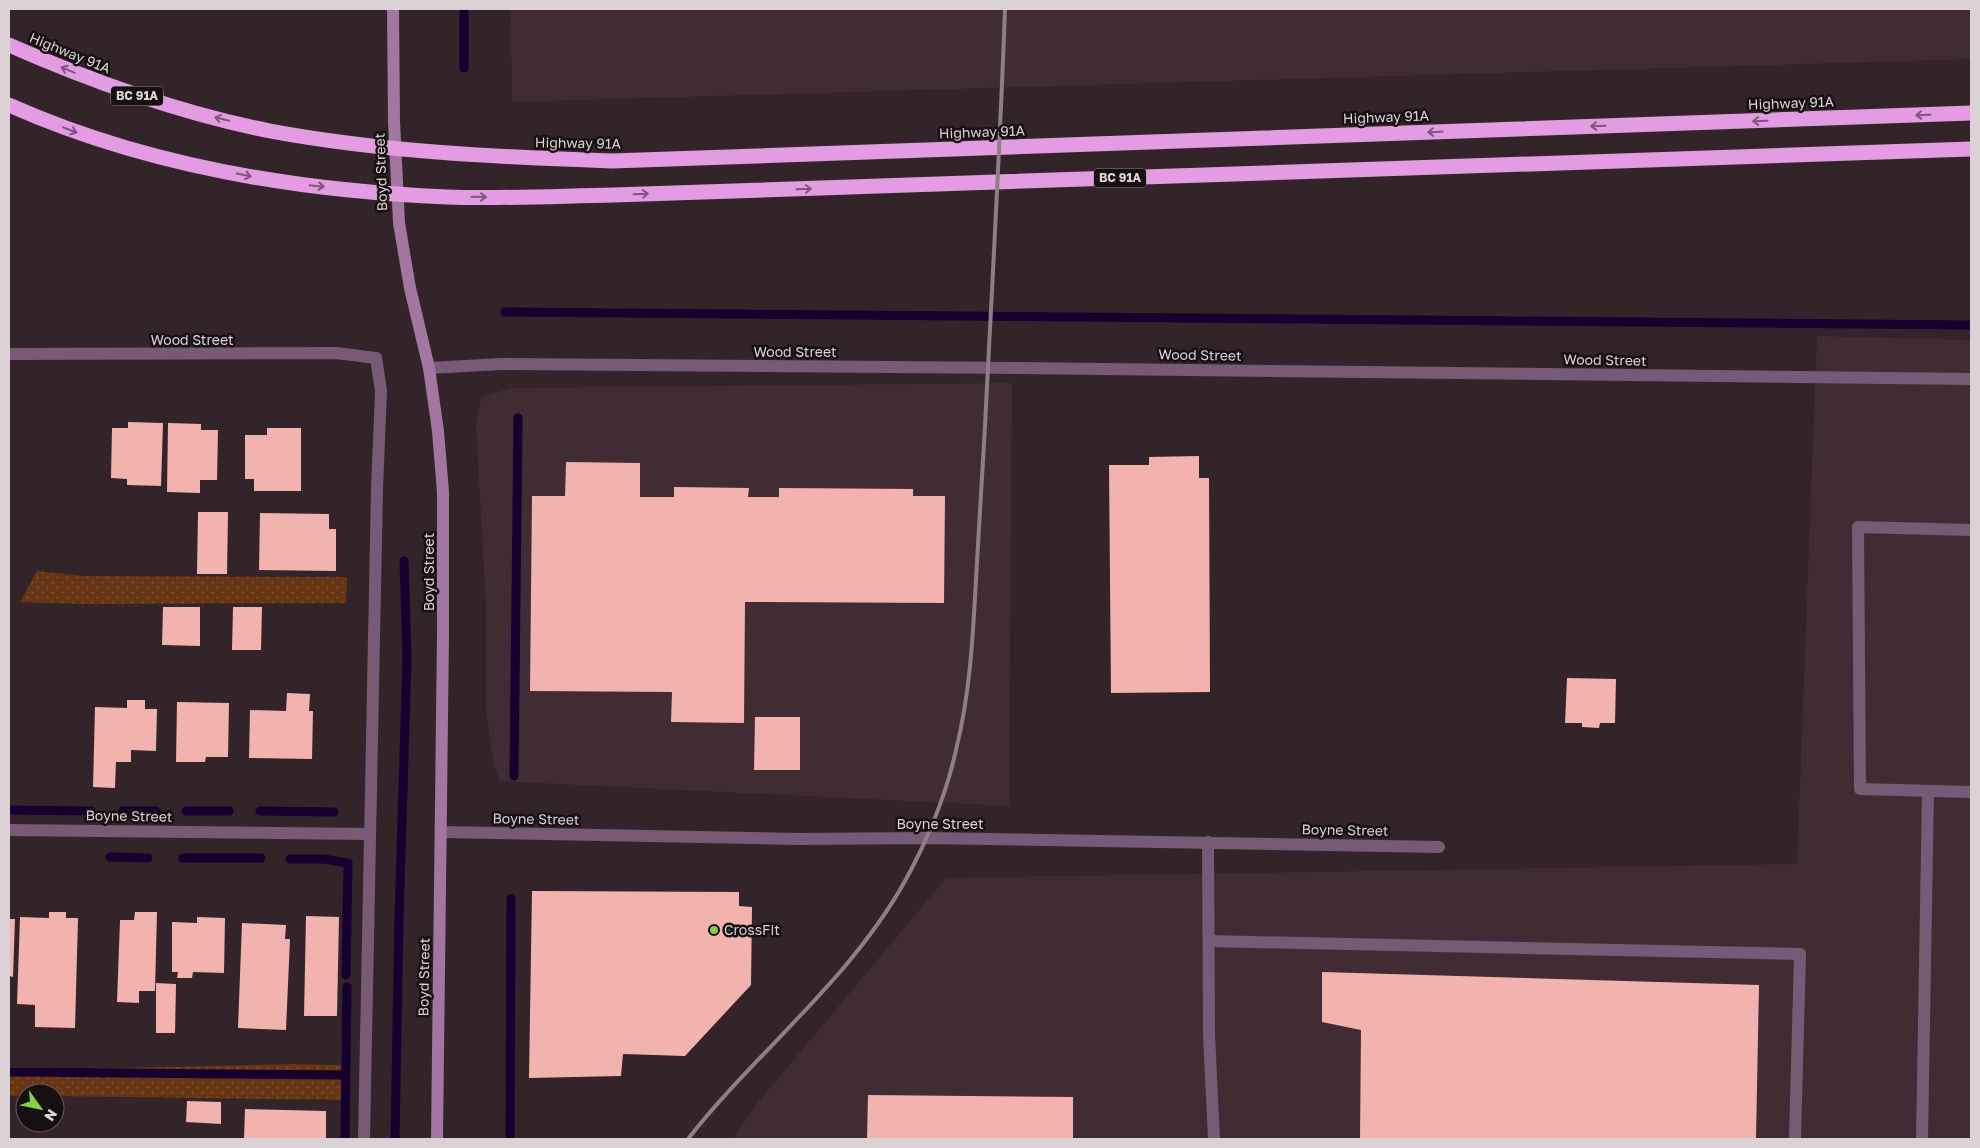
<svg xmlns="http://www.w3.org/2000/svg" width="1980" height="1148" font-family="'Golos Text',sans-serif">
	<defs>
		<pattern id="grass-dots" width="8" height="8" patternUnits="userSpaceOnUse" patternTransform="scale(1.25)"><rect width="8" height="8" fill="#673513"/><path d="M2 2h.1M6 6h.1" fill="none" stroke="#7c5134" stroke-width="1.8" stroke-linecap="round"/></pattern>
	</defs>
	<rect width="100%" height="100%" fill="#33242a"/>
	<!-- built -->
	<g fill="#412c34">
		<path d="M511 9H1971V59L512 102Z"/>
		<path d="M1817 336 1971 340V1139H733L756 1105 946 878 1797 864Z"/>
		<path d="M1012 383 1009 806 500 781 494 767 486 711V605L476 424 481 397 511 388Z"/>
	</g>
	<!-- grass -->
	<g fill="url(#grass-dots)">
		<path d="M37 571 84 576 347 577 346 603 83 604 20 602Z"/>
		<path d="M296 1064 341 1065V1100L55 1096V1093H25V1096H9V1067L83 1069Z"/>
	</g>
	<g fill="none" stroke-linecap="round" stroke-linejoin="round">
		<!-- stream -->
		<g stroke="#160030" stroke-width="9">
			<path d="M464 68V9"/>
			<path d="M505 312 1971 325"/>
			<path d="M514 776 518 418"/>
			<path d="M9 810 91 811"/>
			<path d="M123 811H156"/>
			<path d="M186 811H229"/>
			<path d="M260 811 334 812"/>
			<path d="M110 857 148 858"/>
			<path d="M183 858H261"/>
			<path d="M290 859H323L348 863 346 975"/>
			<path d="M9 1072 345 1075"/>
			<path d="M345 1139 347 987"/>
			<path d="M395 1139 399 919 407 658 404 561"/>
			<path d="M510 1139 511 899"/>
		</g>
	</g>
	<!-- building -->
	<g fill="#f2b3af">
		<path d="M128 422 163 423 161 486 127 485V479L111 478 112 428H128Z"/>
		<path d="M168 423 201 424V430H218L217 480H200V493L167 492Z"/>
		<path d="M267 428H301V491H254V479H245V435H267Z"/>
		<path d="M1199 456V478H1209L1210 692 1111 693 1109 465H1149V457Z"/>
		<path d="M566 462 640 463V497H674V487L749 488 748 497H779V488L913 489V496H945L944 603 745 602 744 723 671 722 672 692 530 691 532 496H565Z"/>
		<path d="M198 512H228L227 574H197Z"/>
		<path d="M260 513 329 514V529H336V571L259 570Z"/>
		<path d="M163 607H200V646L162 645Z"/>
		<path d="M233 607H262L261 650H232Z"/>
		<path d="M1567 678 1616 679 1615 723H1600L1599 728 1582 727V723H1565Z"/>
		<path d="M287 693 310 694 309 711H313L312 759 249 758 250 710 286 711Z"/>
		<path d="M127 700H145V709H157L156 751 131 750V762H116L115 788 93 787 95 707 127 708Z"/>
		<path d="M177 702 229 703 228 757H206L205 762H176Z"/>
		<path d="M755 717H800V770H754Z"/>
		<path d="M532 891 739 892V906L752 907 751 985 685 1056 623 1054 621 1076 529 1078Z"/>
		<path d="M49 912H66V918H78L75 1028 35 1027V1005L17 1004 20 917 49 918Z"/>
		<path d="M135 912H157L155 991H139V1003L117 1002 120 920H134Z"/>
		<path d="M306 916 339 917 337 1016H304Z"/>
		<path d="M197 917 225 918 224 973 193 972 192 978H177L178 972H172V922L197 923Z"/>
		<path d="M9 919H15L13 977 9 976Z"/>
		<path d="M242 923 286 925 285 939H290L286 1030 238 1028Z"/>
		<path d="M1322 972 1759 985 1756 1139H1360L1361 1030 1322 1022Z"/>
		<path d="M156 983 176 984 175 1033H156Z"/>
		<path d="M868 1095 1073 1097V1139H867Z"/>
		<path d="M187 1101 221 1102V1124L186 1122Z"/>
		<path d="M245 1109 326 1111V1139H244Z"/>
	</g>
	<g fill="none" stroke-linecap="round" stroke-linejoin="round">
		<!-- service -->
		<g stroke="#775a76" stroke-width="12">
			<path d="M1971 530 1858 527 1860 789 1971 792"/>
			<path d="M1208 842 1209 1034 1214 1139"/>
			<path d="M1209 941 1800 954 1795 1139"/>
			<path d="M1922 1139 1928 791"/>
		</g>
		<!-- minor -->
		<g stroke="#775a76" stroke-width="12">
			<path d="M9 354 336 353 376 358 381 391 377 489 364 1139"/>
			<path d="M429 368 502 364 1019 368 1971 379"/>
			<path d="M9 830 370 834"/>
			<path d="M441 832 799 839 926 838 1439 847"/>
		</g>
		<!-- secondary -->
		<path stroke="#a375a1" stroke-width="12" d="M393 9 394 121 399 223 410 288 429 368 438 431 443 492V635L437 1139"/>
		<!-- motorway -->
		<g stroke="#e39ce1" stroke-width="15">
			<path d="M9 45C93 82 179 113 270 131 383 152 498 157 612 161L1971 113"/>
			<path d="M9 105C146 166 298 191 447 197 502 199 558 196 613 195L1971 149"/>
		</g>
		<!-- rail -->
		<path stroke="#8d8085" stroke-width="4" d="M688 1139C757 1051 850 980 905 881 927 841 946 795 956 750 970 694 973 636 976 579 979 528 982 477 985 426 992 287 1000 148 1005 9"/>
	</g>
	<!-- one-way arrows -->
	<defs><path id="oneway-shaft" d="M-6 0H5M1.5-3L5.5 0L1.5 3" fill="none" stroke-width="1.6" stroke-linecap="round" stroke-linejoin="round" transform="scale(1.25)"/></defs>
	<g stroke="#7d567a">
		<use href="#oneway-shaft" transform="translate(68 70) rotate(-158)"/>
		<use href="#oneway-shaft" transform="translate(1923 115) rotate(178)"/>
		<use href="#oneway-shaft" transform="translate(222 119) rotate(-166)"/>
		<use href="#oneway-shaft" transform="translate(1760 121) rotate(178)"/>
		<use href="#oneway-shaft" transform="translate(1598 126) rotate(178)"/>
		<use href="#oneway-shaft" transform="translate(70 130) rotate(21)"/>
		<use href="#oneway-shaft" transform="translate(1435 132) rotate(178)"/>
		<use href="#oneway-shaft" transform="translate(244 175) rotate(12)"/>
		<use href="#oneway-shaft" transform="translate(317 186) rotate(6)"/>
		<use href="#oneway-shaft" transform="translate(804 189) rotate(-2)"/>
		<use href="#oneway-shaft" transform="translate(641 194) rotate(-2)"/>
		<use href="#oneway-shaft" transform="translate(479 197) rotate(1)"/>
	</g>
	<!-- markers -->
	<circle fill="#87cf4a" stroke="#171012" stroke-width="2" cx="714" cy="930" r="5"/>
	<g text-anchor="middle" stroke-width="5" stroke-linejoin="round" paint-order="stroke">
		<!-- shield labels -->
		<g fill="#171012" stroke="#a1979a" stroke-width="1">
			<rect x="111" y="86.5" width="52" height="19" rx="4"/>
			<rect x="1094" y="168.5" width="52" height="19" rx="4"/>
		</g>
		<g font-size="12" font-weight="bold" fill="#dcd1d5">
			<text x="137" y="100">BC 91A</text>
			<text x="1120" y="182">BC 91A</text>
		</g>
		<!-- street labels -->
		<g font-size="14" fill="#dcd1d5" stroke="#171012">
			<text transform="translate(70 53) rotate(22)" y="5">Highway 91A</text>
			<text transform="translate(1791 103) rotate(-2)" y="5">Highway 91A</text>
			<text transform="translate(1386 117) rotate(-2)" y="5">Highway 91A</text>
			<text transform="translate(982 132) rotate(-2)" y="5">Highway 91A</text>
			<text transform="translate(578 143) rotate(1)" y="5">Highway 91A</text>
			<text transform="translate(381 172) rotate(-92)" y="5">Boyd Street</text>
			<text x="192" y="345">Wood Street</text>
			<text x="795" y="357">Wood Street</text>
			<text transform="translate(1200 355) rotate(1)" y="5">Wood Street</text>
			<text transform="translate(1605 360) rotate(1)" y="5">Wood Street</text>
			<text transform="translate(429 572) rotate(-90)" y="5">Boyd Street</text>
			<text transform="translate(129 816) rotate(1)" y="5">Boyne Street</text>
			<text transform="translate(536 819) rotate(1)" y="5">Boyne Street</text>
			<text x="940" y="829">Boyne Street</text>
			<text transform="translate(1345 830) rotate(1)" y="5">Boyne Street</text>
			<text transform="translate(424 977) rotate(-89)" y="5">Boyd Street</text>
		</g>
		<!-- poi labels -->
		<g font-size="14" fill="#dcd1d5" stroke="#171012" text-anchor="start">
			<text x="724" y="935">CrossFit</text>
		</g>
	</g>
	<!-- border -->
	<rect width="1980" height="1148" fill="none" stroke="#dcd1d5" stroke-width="20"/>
	<!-- north arrow -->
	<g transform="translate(40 1108) rotate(123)"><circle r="24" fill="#171012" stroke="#665d60"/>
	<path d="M0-4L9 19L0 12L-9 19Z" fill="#87cf4a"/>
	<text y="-8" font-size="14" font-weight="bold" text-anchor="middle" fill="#dcd1d5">N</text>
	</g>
</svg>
